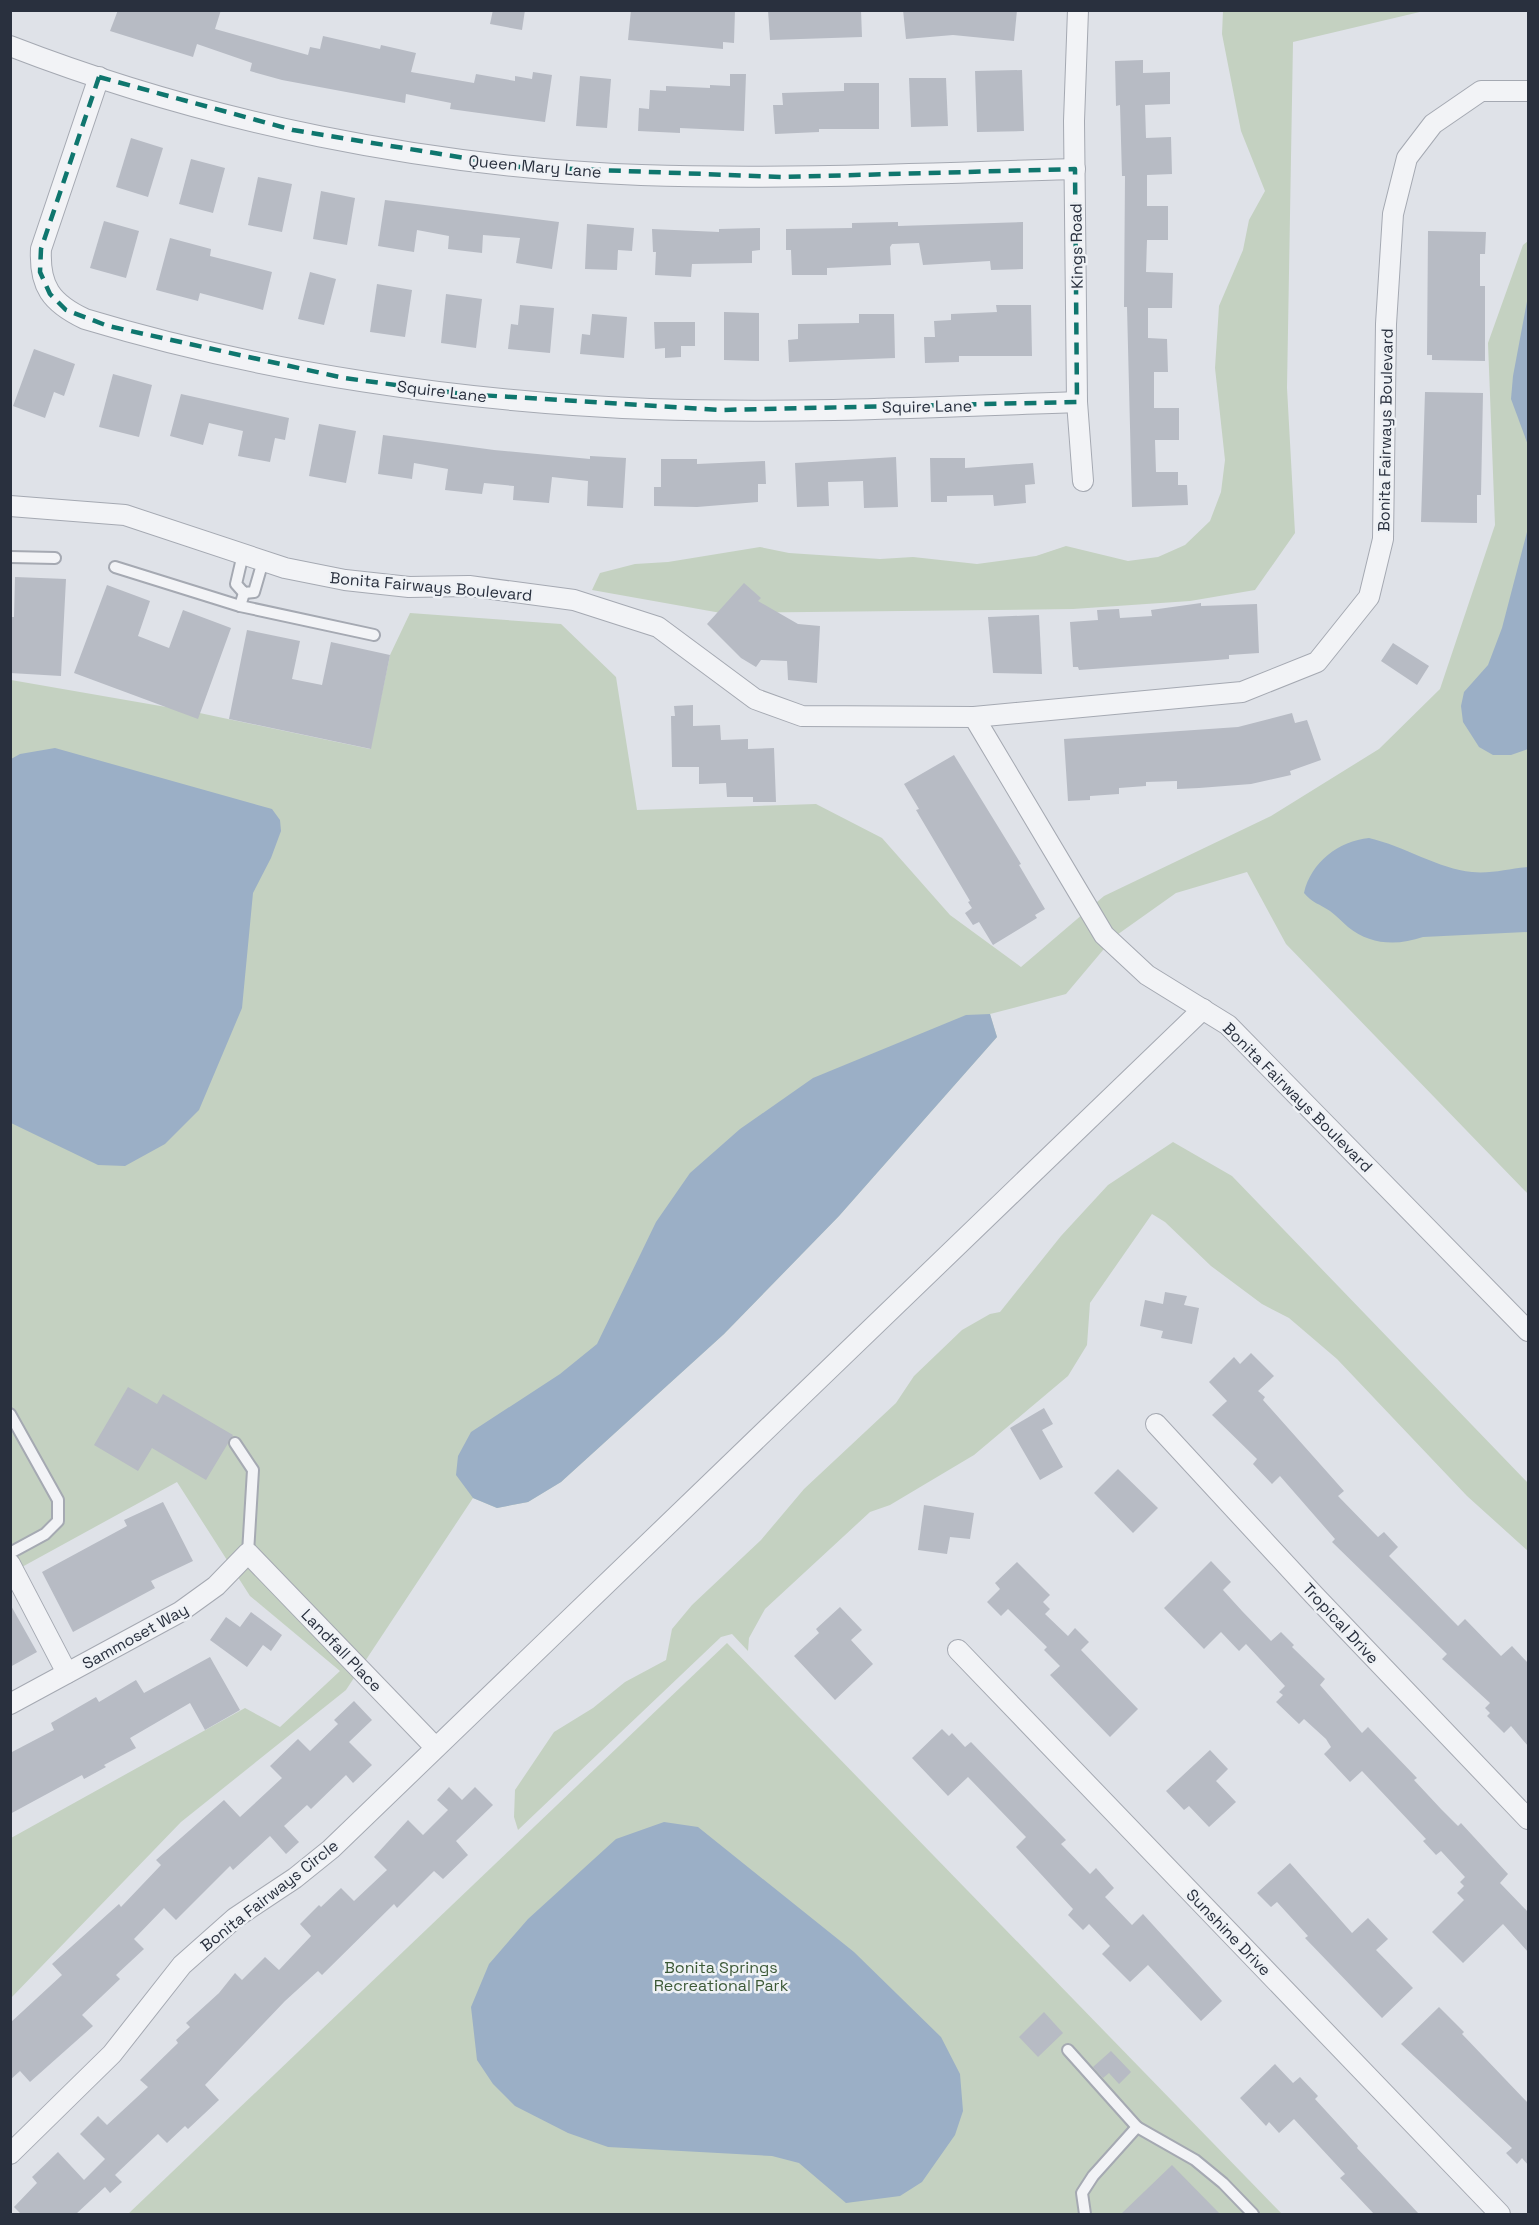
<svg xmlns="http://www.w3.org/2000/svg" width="1539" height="2225" font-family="'Space Grotesk',sans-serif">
	<rect width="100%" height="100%" fill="#dfe2e8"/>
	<!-- green -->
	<g fill="#c4d1c1">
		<path d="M1223 11H1424L1293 42 1287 388 1295 533 1255 590 1190 601 1073 609 721 613 592 590 600 573 635 564 668 562 760 547 789 553 880 559 913 557 977 564 1036 556 1066 546 1128 561 1158 557 1185 545 1210 521 1221 492 1225 460 1215 368 1219 306 1243 250 1249 220 1265 191 1241 131 1222 34Z"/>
		<path d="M1528 241V1194L1286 944 1247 872 1176 893 1114 937 1066 994 990 1014 997 1037 839 1216 724 1334 561 1482 528 1502 497 1508 473 1498 346 1690 181 1822 11 1998V1838L245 1708 280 1727 340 1671 250 1596 177 1482 11 1573V680L195 712 370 749 390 655 410 613 561 624 616 677 637 810 816 804 882 838 950 915 1021 967 1104 896 1271 816 1379 749 1440 689 1495 525 1488 343 1523 245Z"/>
		<path d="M1173 1142 1232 1176 1528 1483V1551L1467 1496 1337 1359 1289 1318 1262 1304 1211 1266 1165 1222 1152 1214 1090 1303 1087 1345 1068 1376 974 1455 890 1505 870 1512 765 1609 749 1638 748 1651 732 1634 721 1637 518 1830 514 1817 515 1790 554 1732 593 1708 625 1682 666 1660 672 1629 692 1605 761 1540 804 1489 896 1403 914 1376 962 1330 990 1314 1000 1312 1061 1236 1108 1185Z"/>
		<path d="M727 1643 1282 2214H128Z"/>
	</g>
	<!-- water -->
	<g fill="#9bafc6">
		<path d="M1528 296V445L1511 399 1513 376Z"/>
		<path d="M1528 528V749L1511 755H1493L1479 747 1463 722 1461 706 1464 692 1488 665 1502 628Z"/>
		<path d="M55 748 272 809 280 820 281 831 271 858 253 893 242 1008 199 1110 165 1144 125 1166 98 1165 11 1123V759L20 754Z"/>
		<path d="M1369 838C1404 846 1439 869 1472 872 1492 874 1510 868 1528 867V932L1423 937C1397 946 1370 945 1348 927 1342 922 1337 916 1330 911 1320 904 1312 903 1304 893 1311 862 1339 841 1369 838Z"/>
		<path d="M990 1014 997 1037 839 1216 724 1334 561 1482 528 1502 497 1508 473 1498 456 1475 458 1456 471 1432 560 1374 597 1344 656 1222 690 1173 740 1129 813 1078 966 1015Z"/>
		<path d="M664 1822 698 1827 854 1952 941 2037 960 2074 963 2111 955 2135 922 2182 900 2196 846 2203 799 2163 772 2156 608 2147 568 2133 515 2106 493 2084 477 2060 471 2007 489 1964 528 1919 616 1839Z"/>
	</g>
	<!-- building -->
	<g fill="#b7bbc4">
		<path d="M118 10H221L215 29 308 55 310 47 320 49 323 36 380 49 381 45 416 53 411 72 474 83 476 74 515 81V76L532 79 533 72 552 75 545 122 450 109 451 103 406 94 405 103 282 80 250 71 252 63 197 44 193 57 110 31Z"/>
		<path d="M493 10H525L522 30 490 24Z"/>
		<path d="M631 10H735L734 43 723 42V49L628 40Z"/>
		<path d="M768 10H861L862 37 770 40Z"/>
		<path d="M903 10H1017L1014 41 953 35 906 39Z"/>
		<path d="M1143 60V73L1170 72V104L1145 105 1146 138 1171 137 1172 174 1147 175V206H1168V240H1147L1146 272 1173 273 1172 308H1148V338L1167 339 1168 372H1154V408H1179V440H1155L1156 472H1178V485H1187L1188 505 1132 507 1127 307H1124L1125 176H1122L1120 105 1116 106 1115 61Z"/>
		<path d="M1022 70 1024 131 977 132 975 71Z"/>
		<path d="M730 74H746L744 131 680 128V133L638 131 639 108 649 109 650 90 666 91V86L710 88V85L730 86Z"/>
		<path d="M580 76 611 79 607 128 576 126Z"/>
		<path d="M909 78H946L948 126 911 127Z"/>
		<path d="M844 83H879V129H819V132L775 134 773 105H783L782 93 844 91Z"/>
		<path d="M131 138 163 148 148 197 116 187Z"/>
		<path d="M191 159 225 168 213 213 179 204Z"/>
		<path d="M258 177 292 184 282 232 248 225Z"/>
		<path d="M321 191 355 198 347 245 313 239Z"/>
		<path d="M385 200 559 222 552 269 516 263 520 238 483 235 482 253 448 249 449 236 417 230 414 252 378 246Z"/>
		<path d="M104 221 139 231 126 278 90 268Z"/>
		<path d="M898 222V226L1023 222V269L991 270 990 261 923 265 919 243 892 244 890 247 891 265 827 268V275H792L791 250H786V229L852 228V223Z"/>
		<path d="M587 224 634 228 632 251 618 250 617 270 585 269Z"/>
		<path d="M760 228V250L752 251V263L692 264 691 277 655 275 656 252H653L652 229 719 232V229Z"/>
		<path d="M1428 231 1486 232 1485 254H1480V286H1485V361L1432 360V355H1427Z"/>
		<path d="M170 238 211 249 210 256 272 272 263 310 200 293 198 301 156 290Z"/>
		<path d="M310 272 336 279 324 325 298 319Z"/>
		<path d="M377 284 412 290 405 337 370 332Z"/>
		<path d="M446 294 482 299 476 348 441 343Z"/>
		<path d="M520 305 554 308 550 353 508 349 511 324 518 325Z"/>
		<path d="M996 305H1031L1032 356H959V362L925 363 924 337H935L934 321 951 320V314L997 312Z"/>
		<path d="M724 312 759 313V361L724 360Z"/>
		<path d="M592 314 627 317 624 358 580 354 582 334 590 335Z"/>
		<path d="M859 314H894L895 358 789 362 788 340 798 339V324L859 323Z"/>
		<path d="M654 322H695V346H681V357L665 358V348L655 349Z"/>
		<path d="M34 349 75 364 64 396 54 392 45 418 13 406Z"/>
		<path d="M113 374 152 385 139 437 99 427Z"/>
		<path d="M1425 392 1483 393 1481 495H1477V523L1421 522Z"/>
		<path d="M181 394 289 418 285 440 275 438 270 462 238 456 243 431 209 423 203 445 170 436Z"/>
		<path d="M319 424 356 431 346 483 309 476Z"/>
		<path d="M383 435 494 450 590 459V456L626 458 623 508 587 506 588 481 552 477 549 503 513 500 514 486 484 483 482 494 445 490 448 469 414 463 412 479 378 474Z"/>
		<path d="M896 457 898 507 864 508 863 481 828 482 829 506 797 507 795 463Z"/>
		<path d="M930 458H965V468L1033 463 1035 484 1025 485 1026 503 994 506 993 495 947 496V502H931Z"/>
		<path d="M661 459H697V464L765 461 766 484H758V502L697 507 654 506V487H661Z"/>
		<path d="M15 577 66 579 61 676 10 673V617H14Z"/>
		<path d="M744 583 761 598 758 601 798 624 820 626 817 683 788 680 787 661 761 660 756 667 741 658 707 624Z"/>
		<path d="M107 585 150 601 138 636 169 648 183 610 231 628 198 719 74 673Z"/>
		<path d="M1201 603V606L1257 604 1259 653 1229 655V659L1205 661 1079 670 1078 667H1073L1070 622 1098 620 1097 610 1119 609 1120 618 1152 616 1151 610Z"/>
		<path d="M1039 615 1042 674 993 673 988 617Z"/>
		<path d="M247 630 300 641 292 679 322 685 331 642 390 655 371 749 229 719Z"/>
		<path d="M1393 643 1429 666 1417 685 1381 661Z"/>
		<path d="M693 705V726L720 725 721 740 748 739V749L774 748 776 802H753V797H727L726 783 699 784V767H672L671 716H675L674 706Z"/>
		<path d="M1292 713 1295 723 1307 720 1321 760 1290 771 1291 775 1251 784 1199 788 1177 789V781L1146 782V786L1119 788V794L1090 796V800L1068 801 1064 739 1238 727Z"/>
		<path d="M954 755 1021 864 1019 865 1045 909 1035 915 1037 918 993 945 979 922 973 925 965 913 972 908 968 902 970 901 916 810 919 809 904 784Z"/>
		<path d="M1165 1292 1187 1296 1184 1305 1199 1308 1192 1344 1161 1338 1163 1331 1140 1326 1145 1300 1163 1304Z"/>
		<path d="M1251 1353 1274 1376 1258 1391 1265 1397 1263 1400 1344 1491 1338 1496 1378 1537 1384 1532 1398 1547 1389 1556 1458 1626 1465 1619 1501 1656 1512 1646 1528 1663V1746L1511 1726 1504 1733 1487 1716 1490 1713 1485 1708 1490 1703 1442 1659 1447 1654 1332 1542 1335 1539 1280 1476 1272 1484 1253 1464 1257 1459 1212 1415 1227 1401 1209 1382 1234 1357 1240 1364Z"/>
		<path d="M128 1387 157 1404 163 1394 233 1435 206 1480 152 1448 138 1471 94 1445Z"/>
		<path d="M1044 1408 1053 1424 1042 1430 1063 1467 1040 1480 1010 1428Z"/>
		<path d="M1118 1469 1158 1508 1133 1533 1094 1493Z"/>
		<path d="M163 1502 193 1561 151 1581 155 1588 73 1632 42 1572 127 1526 124 1520Z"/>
		<path d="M924 1505 974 1513 970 1539 950 1537 947 1554 918 1550Z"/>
		<path d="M1211 1561 1231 1582 1223 1590 1242 1611 1271 1641 1281 1632 1294 1645 1292 1647 1325 1679 1320 1685 1362 1733 1368 1727 1417 1778 1414 1780 1441 1809 1458 1826 1461 1823 1508 1874 1500 1883 1528 1912V1952L1503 1924 1463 1963 1432 1932 1464 1900 1457 1893 1464 1886 1460 1882 1465 1877 1441 1851 1436 1855 1423 1841 1426 1839 1362 1771 1350 1782 1324 1754 1331 1747 1326 1739 1304 1719 1299 1724 1276 1702 1283 1695 1279 1692 1285 1686 1246 1644 1239 1651 1221 1632 1204 1649 1164 1608Z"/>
		<path d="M1017 1562 1050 1595 1043 1602 1050 1609 1045 1614 1068 1636 1075 1628 1089 1642 1081 1650 1138 1709 1110 1737 1050 1675 1060 1666 1044 1650 1047 1647 1008 1609 1001 1616 987 1602 1000 1589 995 1583Z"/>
		<path d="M10 1604 37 1652 10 1667Z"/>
		<path d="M840 1607 862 1630 851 1640 873 1664 835 1700 794 1656 819 1633 816 1629Z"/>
		<path d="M251 1612 282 1635 271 1651 263 1645 247 1667 210 1640 226 1617 240 1627Z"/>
		<path d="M210 1657 240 1710 205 1730 190 1703 130 1738 136 1748 104 1765 106 1767 84 1779 82 1775 10 1814V1753L54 1730 51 1723 96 1697 99 1702 136 1680 144 1693Z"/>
		<path d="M354 1701 372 1720 349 1742 372 1765 353 1783 346 1775 311 1809 307 1805 284 1826 299 1842 286 1854 270 1836 233 1870 230 1866 176 1920 164 1908 134 1939 144 1949 116 1975 120 1979 82 2015 93 2026 30 2082 20 2071 10 2080V2023L62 1975 52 1964 119 1904 121 1907 161 1865 156 1860 224 1800 240 1817 282 1778 270 1766 298 1739 310 1751 338 1724 334 1720Z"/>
		<path d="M942 1729 949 1736 952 1733 965 1747 971 1742 1066 1840 1061 1844 1090 1874 1096 1868 1114 1888 1105 1897 1132 1925 1143 1914 1222 2001 1201 2021 1148 1965 1130 1982 1102 1954 1110 1946 1089 1924 1083 1930 1068 1915 1073 1909 1016 1847 1026 1837 968 1777 948 1796 912 1758Z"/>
		<path d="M1210 1750 1228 1769 1216 1781 1236 1802 1209 1827 1189 1806 1184 1810 1166 1791Z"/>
		<path d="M449 1787 462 1800 475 1787 493 1805 456 1841 468 1855 443 1879 434 1871 397 1908 394 1904 322 1975 318 1971 285 2001 205 2085 219 2100 188 2129 185 2126 167 2143 158 2134 115 2175 122 2182 110 2193 105 2187 76 2214H21L14 2207 37 2183 32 2177 58 2152 84 2180 105 2159 80 2134 98 2116 107 2125 148 2087 140 2080 178 2043 176 2040 190 2027 186 2023 219 1993 235 1973 242 1980 265 1957 279 1970 311 1936 300 1924 319 1905 321 1907 341 1888 354 1901 387 1870 374 1857 408 1820 423 1835 448 1810 437 1800Z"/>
		<path d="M1290 1863 1352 1933 1368 1918 1388 1939 1376 1950 1413 1988 1382 2018 1305 1938 1308 1936 1277 1902 1271 1907 1257 1893Z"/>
		<path d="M1439 2007 1464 2032 1462 2034 1528 2103V2165L1522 2158 1517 2164 1506 2153 1512 2148 1401 2044Z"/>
		<path d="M1044 2012 1063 2033 1038 2057 1019 2037Z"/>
		<path d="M1111 2051 1131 2072 1119 2084 1109 2073 1103 2078 1093 2067Z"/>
		<path d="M1275 2064 1293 2083 1300 2077 1318 2096 1315 2099 1358 2146 1357 2148 1419 2214H1374L1340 2178 1345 2174 1294 2119 1279 2133 1269 2122 1266 2126 1240 2098Z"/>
		<path d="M1172 2165 1220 2214H1121Z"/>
	</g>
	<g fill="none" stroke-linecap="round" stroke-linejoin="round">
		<defs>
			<g id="service">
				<path d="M243 554 236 584 244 593 254 592 263 561"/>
				<path d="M10 557 55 558"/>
				<path d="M115 567 240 606"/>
				<path d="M244 593 240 606 374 635"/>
				<path d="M10 1414 58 1500V1521L45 1534 10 1553"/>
				<path d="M235 1443 253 1470 248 1553"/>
				<path d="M1068 2050 1137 2127 1195 2160 1223 2183 1253 2214"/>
				<path d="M1085 2214 1082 2193 1093 2176 1137 2127"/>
			</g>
			<g id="minor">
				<path d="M1078 10 1074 121 1077 402 1083 481"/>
				<path d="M10 46C209 123 427 167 641 175 785 180 930 173 1075 169"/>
				<path d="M99 77 41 249C39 286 51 303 85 319 263 373 464 402 650 409 792 414 935 407 1077 402"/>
				<path d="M10 506 125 515 285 568 345 580 409 587 469 586 574 600 658 627 755 699 802 716 974 717 1242 692 1317 662 1369 597 1383 539 1386 324 1393 214 1407 158 1433 124 1481 91H1528"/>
				<path d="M974 717 1104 935 1147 975 1228 1025 1528 1331"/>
				<path d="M1156 1424 1314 1595 1528 1819"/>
				<path d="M10 1564 67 1673"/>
				<path d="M958 1650 1500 2214"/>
				<path d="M10 1704 180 1612 216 1586 248 1553 435 1747"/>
				<path d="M10 2154 112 2054 182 1965 235 1918 295 1878 331 1849 1203 1009"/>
			</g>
		</defs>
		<!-- service casing -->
		<use href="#service" stroke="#a5a9b2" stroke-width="14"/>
		<!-- minor casing -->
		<use href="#minor" stroke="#a5a9b2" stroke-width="22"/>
		<!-- service -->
		<use href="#service" stroke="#f2f3f6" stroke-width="10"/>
		<!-- minor -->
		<use href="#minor" stroke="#f2f3f6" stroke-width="20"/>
	</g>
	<!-- marked area -->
	<path fill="none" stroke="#0f766e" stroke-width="4.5" stroke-dasharray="12 8" stroke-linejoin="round" d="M99 77 293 130 520 167 783 177 1075 169 1077 402 719 410 463 394 344 378 108 326 66 310 50 294 40 272 41 249Z"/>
	<g text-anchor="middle" stroke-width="5" stroke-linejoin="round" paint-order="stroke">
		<!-- street labels -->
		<g font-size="16" fill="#29303e" stroke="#eef1f5">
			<text transform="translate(535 166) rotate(5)" y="6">Queen Mary Lane</text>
			<text transform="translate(1076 246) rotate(-91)" y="6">Kings Road</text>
			<text transform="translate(442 391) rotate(7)" y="6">Squire Lane</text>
			<text transform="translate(927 406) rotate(-1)" y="6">Squire Lane</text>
			<text transform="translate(1385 430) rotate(-89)" y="6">Bonita Fairways Boulevard</text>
			<text transform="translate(431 586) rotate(5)" y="6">Bonita Fairways Boulevard</text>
			<text transform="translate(1298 1097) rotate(45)" y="6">Bonita Fairways Boulevard</text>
			<text transform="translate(1341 1623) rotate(47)" y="6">Tropical Drive</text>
			<text transform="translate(135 1636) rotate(-29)" y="6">Sammoset Way</text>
			<text transform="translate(342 1650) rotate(46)" y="6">Landfall Place</text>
			<text transform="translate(269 1895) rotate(-38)" y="6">Bonita Fairways Circle</text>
			<text transform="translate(1229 1932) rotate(46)" y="6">Sunshine Drive</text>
		</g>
		<!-- park labels -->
		<g font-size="16" fill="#3c5937" stroke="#eef1f5">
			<text x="721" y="1973">Bonita Springs<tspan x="721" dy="18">Recreational Park</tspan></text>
		</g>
	</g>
	<!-- border -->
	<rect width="1539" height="2225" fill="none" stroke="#29303e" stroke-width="24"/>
</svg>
